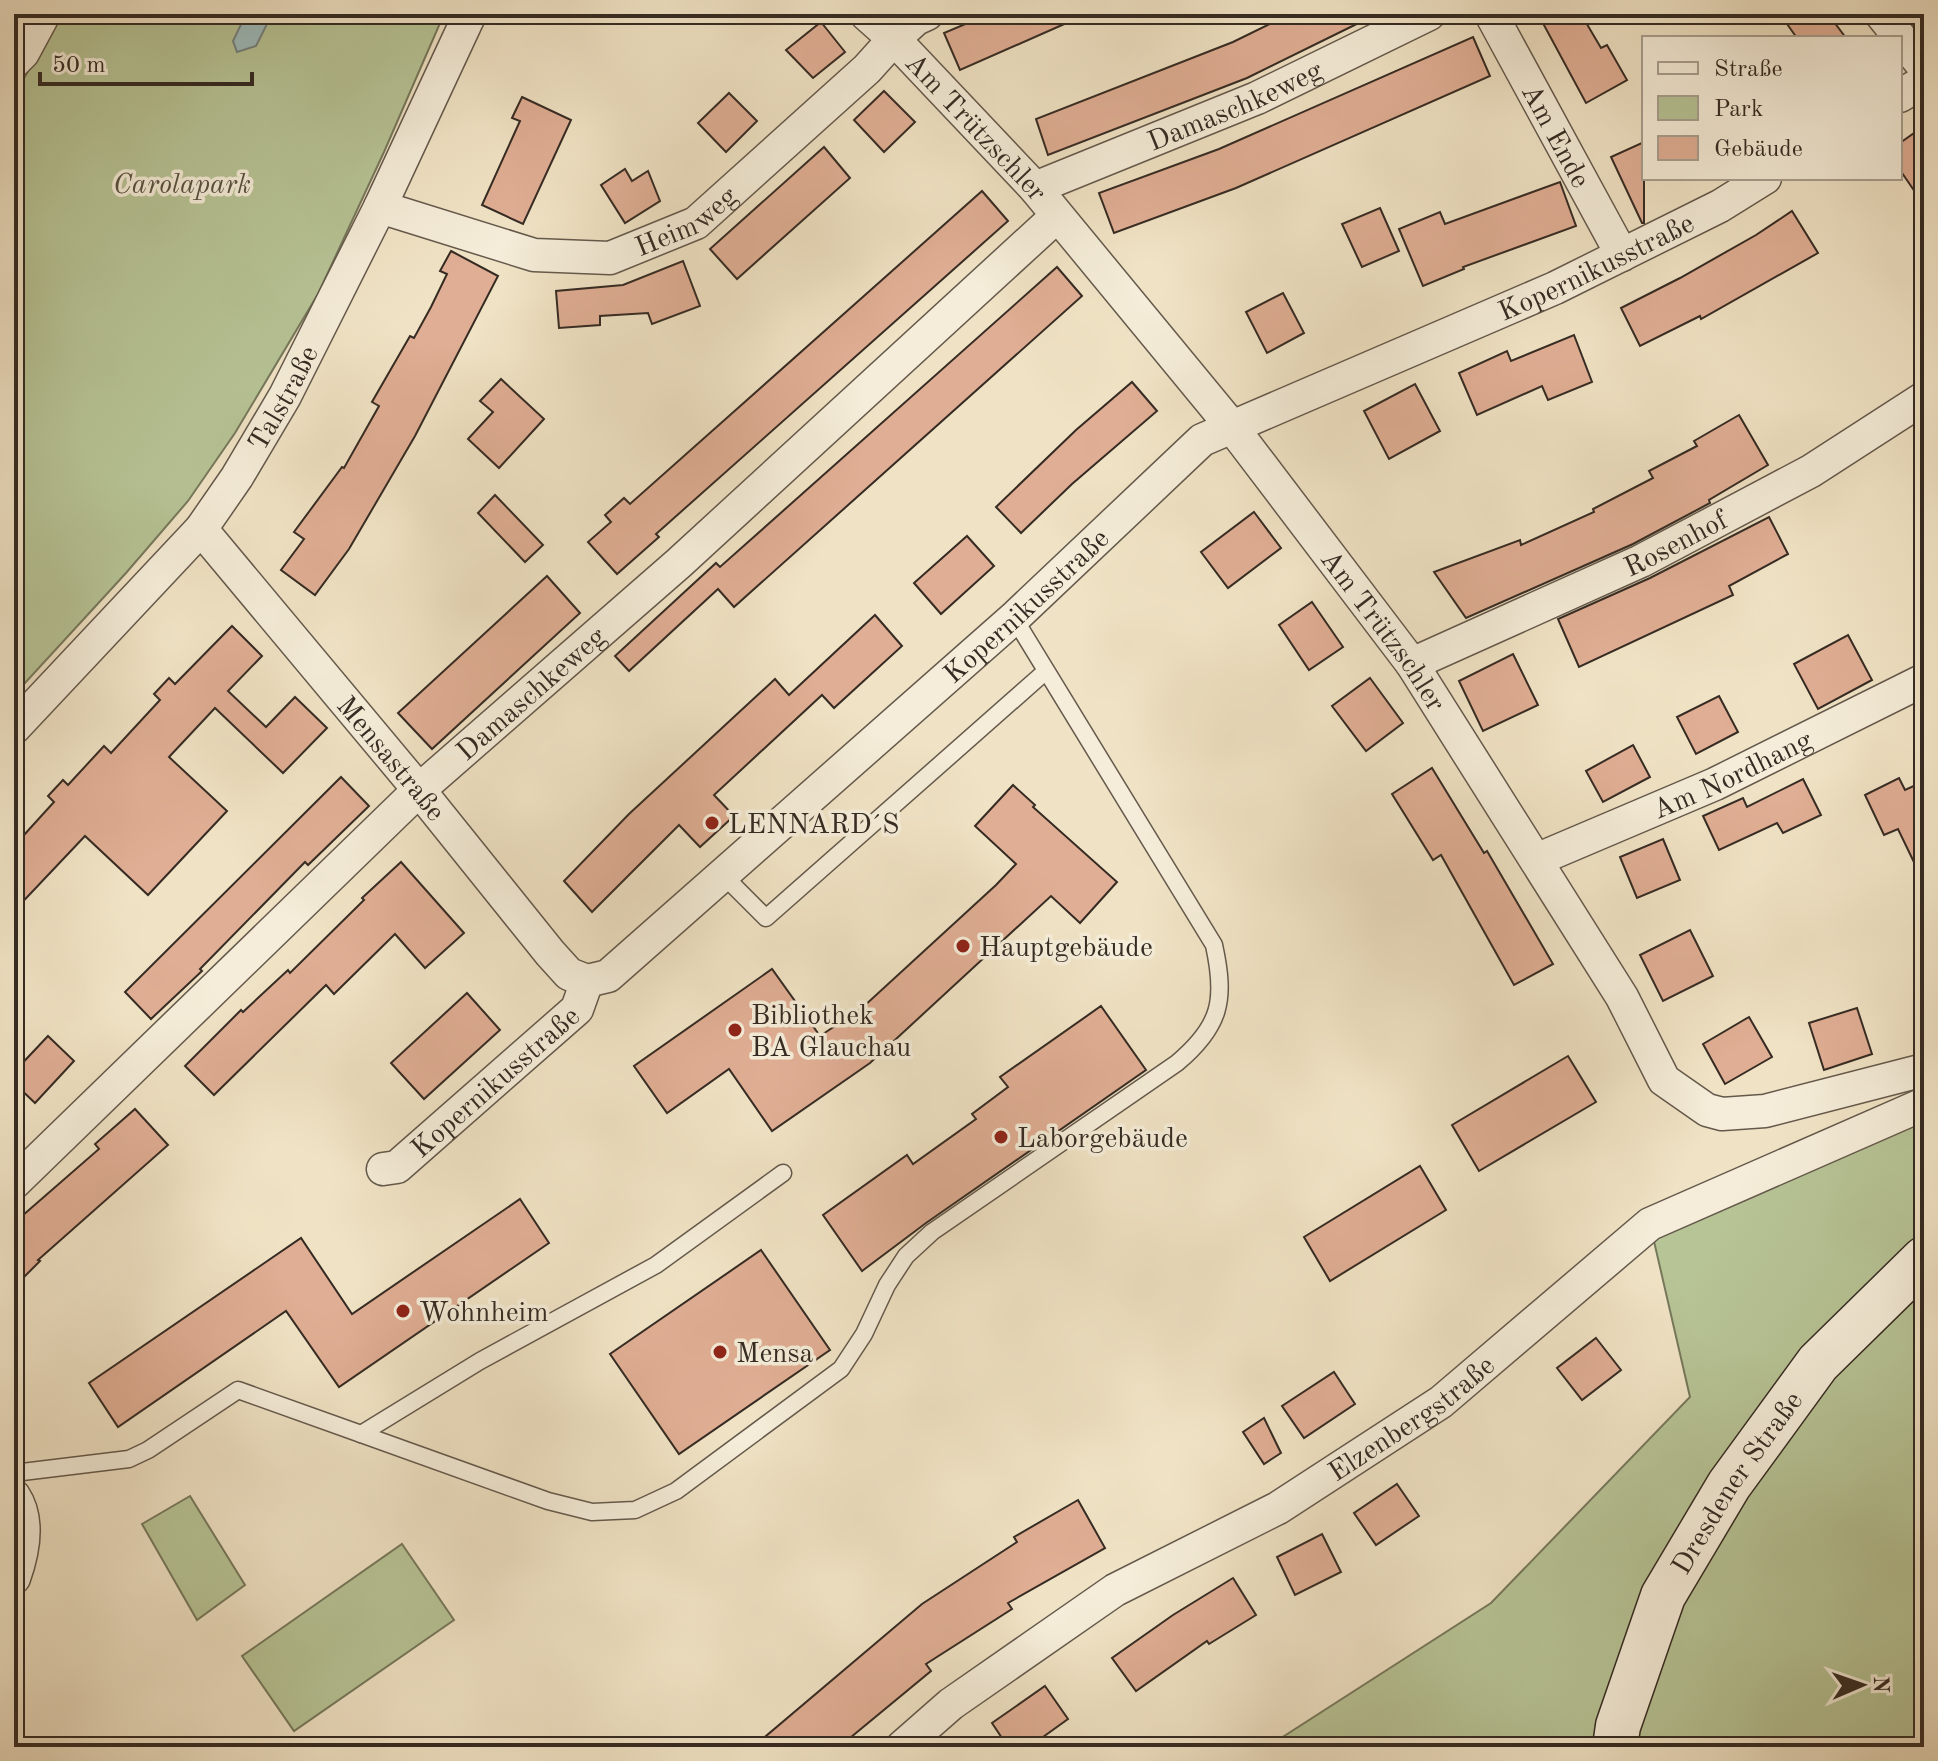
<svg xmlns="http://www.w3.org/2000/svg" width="1938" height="1761" font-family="'Old Standard TT',serif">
	<rect width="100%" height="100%" fill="#f0e3c5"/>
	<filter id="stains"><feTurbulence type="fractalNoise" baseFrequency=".0025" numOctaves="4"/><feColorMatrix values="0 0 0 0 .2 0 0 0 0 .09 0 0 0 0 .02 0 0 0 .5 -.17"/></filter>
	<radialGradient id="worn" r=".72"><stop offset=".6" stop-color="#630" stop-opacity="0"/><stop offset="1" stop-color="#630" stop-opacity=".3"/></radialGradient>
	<!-- green -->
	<g fill="#b7c496" stroke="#76785c" stroke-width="2">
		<path d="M62 14H444L384 152 318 294 235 433 188 501 126 573 14 695V95Z"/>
		<path d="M1924 1104V1747H1267L1491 1603 1690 1397 1650 1224Z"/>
		<path d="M190 1496 245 1585 197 1620 142 1524Z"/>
		<path d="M402 1544 454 1620 294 1731 242 1656Z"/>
	</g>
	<!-- water -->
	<path fill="#9ebcbe" stroke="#748280" stroke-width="2" d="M246 14H272L256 46 237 52 233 41Z"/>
	<!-- building -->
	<g fill="#e0ae94" stroke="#352b23" stroke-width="2">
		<path d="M989 14H1087L960 70 944 33Z"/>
		<path d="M1290 14H1377L1247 78 1048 155 1036 119 1233 42Z"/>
		<path d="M1538 14H1581L1601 48 1607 45 1627 80 1586 103Z"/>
		<path d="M1780 14H1828L1846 38H1797Z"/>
		<path d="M821 22 845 52 813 78 786 50Z"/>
		<path d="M1473 37 1490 76 1236 188 1114 233 1099 193 1219 149Z"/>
		<path d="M884 91 915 122 884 152 854 120Z"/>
		<path d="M729 93 757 121 726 152 698 123Z"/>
		<path d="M522 97 571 120 523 224 482 205 520 121 512 118Z"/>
		<path d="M1924 126V205L1900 170V143Z"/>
		<path d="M1644 142V223H1642L1611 157Z"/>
		<path d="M824 147 850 178 737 279 710 249Z"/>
		<path d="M625 169 632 181 648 171 660 201 625 223 601 185Z"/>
		<path d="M1560 182 1576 226 1463 267 1464 269 1423 286 1399 229 1440 212 1445 224Z"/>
		<path d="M982 191 1008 221 656 534 659 537 617 574 588 542 611 522 605 515 624 498 630 504Z"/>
		<path d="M1380 208 1399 251 1362 267 1342 224Z"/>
		<path d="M1792 211 1818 253 1701 319 1700 316 1640 346 1621 308 1680 278 1756 235Z"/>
		<path d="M451 251 498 276 415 436 349 549 315 595 281 570 304 539 294 532 342 467 344 468 379 406 372 402 410 336 414 338 431 307 447 274 440 271Z"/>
		<path d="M683 261 700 306 652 324 648 313 600 316V325L559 328 556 291 623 285Z"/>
		<path d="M1057 267 1082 296 734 607 718 589 629 671 615 656 716 563 720 567Z"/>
		<path d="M1283 293 1304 333 1267 353 1246 312Z"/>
		<path d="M1574 335 1592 382 1548 400 1542 386 1477 415 1459 373 1507 351 1511 361Z"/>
		<path d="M501 379 544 419 499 468 468 439 493 412 480 401Z"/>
		<path d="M1132 382 1157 411 1072 484 1021 533 996 507 1076 430Z"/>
		<path d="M1415 384 1440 431 1389 459 1364 411Z"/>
		<path d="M1739 415 1768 465 1709 500 1710 503 1633 544 1466 618 1434 572 1520 540 1521 545 1594 512 1593 509 1653 478 1649 471 1697 446 1694 441Z"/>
		<path d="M495 495 543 545 525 562 478 513Z"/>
		<path d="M1254 512 1281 548 1228 588 1201 552Z"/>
		<path d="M1769 517 1788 554 1729 586 1733 595 1579 667 1558 619 1650 578Z"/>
		<path d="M967 536 994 566 941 614 914 583Z"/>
		<path d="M547 576 580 613 432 749 398 713Z"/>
		<path d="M1312 602 1343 647 1309 670 1279 625Z"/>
		<path d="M875 615 902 646 834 708 822 695 714 795 734 816 700 847 679 825 592 912 564 881 629 814 775 679 789 695Z"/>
		<path d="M232 626 262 656 228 691 266 727 295 697 327 728 283 773 215 708 169 757 227 811 148 895 85 836 14 911V846L54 802 48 796 63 780 68 785 104 746 111 753 160 700 154 694 169 678 175 684Z"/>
		<path d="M1848 635 1872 680 1818 709 1794 664Z"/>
		<path d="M1513 654 1538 705 1483 731 1459 681Z"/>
		<path d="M1370 678 1403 723 1366 751 1332 706Z"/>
		<path d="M1719 696 1738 732 1696 754 1677 717Z"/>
		<path d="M1633 745 1650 777 1603 802 1586 771Z"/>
		<path d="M1432 768 1484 853 1487 851 1553 964 1514 985 1441 855 1433 860 1392 794Z"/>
		<path d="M341 777 369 806 308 865 305 862 200 969 202 971 151 1019 125 992Z"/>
		<path d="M1899 778 1905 790 1918 784 1924 796V883L1898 829 1884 835 1865 795Z"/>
		<path d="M1803 779 1821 815 1783 833 1777 823 1719 850 1703 816 1743 798 1747 807Z"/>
		<path d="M1013 785 1035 805 1033 807 1117 882 1080 923 1051 896 870 1063 772 1131 729 1069 667 1113 634 1066 772 969 820 1036 862 1008 996 885 1016 864 975 826Z"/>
		<path d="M1663 839 1680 880 1637 898 1620 857Z"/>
		<path d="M401 862 464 933 425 968 395 934 334 994 326 985 214 1095 185 1066 241 1010 243 1012 288 970 290 973 364 900 362 898Z"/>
		<path d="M1690 930 1713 976 1663 1001 1640 955Z"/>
		<path d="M467 993 500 1030 424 1099 391 1063Z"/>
		<path d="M1101 1006 1146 1070 926 1223 862 1271 823 1215 907 1155 913 1164 976 1119 972 1114 1008 1087 1000 1077Z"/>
		<path d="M1857 1008 1872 1054 1824 1070 1809 1023Z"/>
		<path d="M1749 1017 1772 1057 1725 1084 1703 1044Z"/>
		<path d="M48 1036 74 1061 35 1103 14 1083V1072Z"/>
		<path d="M1568 1056 1596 1102 1479 1171 1452 1125Z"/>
		<path d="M135 1109 168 1145 38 1260 40 1261 14 1287V1223L99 1149 95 1144Z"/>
		<path d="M1420 1166 1446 1210 1330 1281 1304 1237Z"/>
		<path d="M520 1199 549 1243 339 1387 286 1311 118 1427 89 1383 301 1238 352 1314Z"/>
		<path d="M761 1250 830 1350 679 1454 610 1354Z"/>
		<path d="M1596 1338 1621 1370 1582 1400 1557 1368Z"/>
		<path d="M1334 1372 1355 1404 1304 1438 1282 1406Z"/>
		<path d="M1264 1418 1281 1453 1264 1464 1243 1432Z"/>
		<path d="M1397 1484 1419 1516 1376 1545 1354 1513Z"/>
		<path d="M1078 1500 1105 1548 1008 1603 1012 1609 926 1664 931 1671 839 1747H753L922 1604 1017 1542 1014 1537Z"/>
		<path d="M1322 1534 1341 1572 1295 1595 1277 1557Z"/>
		<path d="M1233 1578 1256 1615 1209 1644 1207 1641 1136 1691 1112 1658 1173 1615Z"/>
		<path d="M1045 1686 1068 1719 1029 1747H1008L992 1723Z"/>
	</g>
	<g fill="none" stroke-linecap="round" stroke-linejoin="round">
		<defs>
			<g id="lane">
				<path d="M722 874 766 918 1046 671"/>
				<path d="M361 1434 548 1501 592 1512 635 1510 676 1491 841 1369 864 1334 887 1285 906 1256 932 1232 1177 1063C1221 1026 1226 1000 1214 945L1014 618"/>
				<path d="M14 1473 129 1459 148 1450 238 1390 361 1434 480 1361 656 1265 783 1173"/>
			</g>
			<g id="street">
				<path id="s1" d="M866 14 894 39 1035 188 1232 427 1412 664 1622 997 1664 1080 1707 1110 1722 1114 1765 1111 1924 1070"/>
				<path id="s2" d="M1491 14 1622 255"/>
				<path d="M1881 14 1924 67"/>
				<path d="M14 62 23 53 44 14"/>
				<path d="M1900 96 1924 81"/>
				<path id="s3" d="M1035 188 1257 98 1429 14"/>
				<path id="s4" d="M380 207 534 255 610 258 696 223 867 69 894 39 916 19 927 14"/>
				<path id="s5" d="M201 529 419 790 550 953 569 974 587 981"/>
				<path id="s6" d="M1412 664 1641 561 1811 471 1924 398"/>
				<path id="s7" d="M14 728 201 529 237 477 285 396 380 207 470 14"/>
				<path id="s8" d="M1536 860 1715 784 1924 680"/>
				<path id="s9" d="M587 981 608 976 1014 618 1202 440 1555 288 1720 206 1765 178"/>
				<path id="s10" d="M383 1169 397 1167 577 1009 587 981"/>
				<path id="s11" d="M14 1183 419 790 679 563 1057 216"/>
				<path d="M14 1496C30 1520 23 1553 14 1578"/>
				<path id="s12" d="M902 1747 951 1704 1115 1590 1278 1508 1441 1402 1650 1224 1924 1104"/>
			</g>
			<g id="secondary">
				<path id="s13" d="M1615 1747 1618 1726 1663 1596 1729 1485 1818 1363 1924 1259"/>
			</g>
		</defs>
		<!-- lane casing -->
		<use href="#lane" stroke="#64594c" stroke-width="19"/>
		<!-- street casing -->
		<use href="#street" stroke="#64594c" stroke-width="35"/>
		<!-- secondary casing -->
		<use href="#secondary" stroke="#352b23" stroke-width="47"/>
		<!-- lane -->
		<use href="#lane" stroke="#f5edd9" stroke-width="16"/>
		<!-- street -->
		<use href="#street" stroke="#f5edd9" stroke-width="32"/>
		<!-- secondary -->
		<use href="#secondary" stroke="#f5edd9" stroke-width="44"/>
	</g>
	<!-- markers -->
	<g fill="#8f2418" stroke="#f5edd9" stroke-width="3">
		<circle cx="712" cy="823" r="8"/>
		<circle cx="963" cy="946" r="8"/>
		<circle cx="735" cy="1030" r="8"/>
		<circle cx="1001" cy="1137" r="8"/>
		<circle cx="403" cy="1311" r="8"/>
		<circle cx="720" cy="1352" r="8"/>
	</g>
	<g text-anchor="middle" stroke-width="7" stroke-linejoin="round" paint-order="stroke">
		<!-- street labels -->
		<g font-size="28" fill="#352b23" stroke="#f5edd9">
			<text dy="10" stroke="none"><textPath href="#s3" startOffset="216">Damaschkeweg</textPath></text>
			<text dy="10" stroke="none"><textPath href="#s1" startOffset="158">Am Trützschler</textPath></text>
			<text dy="10" stroke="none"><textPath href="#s2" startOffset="138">Am Ende</textPath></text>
			<text dy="10" stroke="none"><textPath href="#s4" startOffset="322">Heimweg</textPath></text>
			<text dy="10" stroke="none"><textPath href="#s9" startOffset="1252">Kopernikusstraße</textPath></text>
			<text dy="10" stroke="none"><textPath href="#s7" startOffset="428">Talstraße</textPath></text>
			<text dy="10" stroke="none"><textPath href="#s6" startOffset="290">Rosenhof</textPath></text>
			<text dy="10" stroke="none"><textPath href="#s9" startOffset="580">Kopernikusstraße</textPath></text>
			<text dy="10" stroke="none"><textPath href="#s1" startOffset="806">Am Trützschler</textPath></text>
			<text dy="10" stroke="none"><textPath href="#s11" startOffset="712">Damaschkeweg</textPath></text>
			<text dy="10" stroke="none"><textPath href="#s5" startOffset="298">Mensastraße</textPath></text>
			<text dy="10" stroke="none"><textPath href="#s8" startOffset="214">Am Nordhang</textPath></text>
			<text dy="10" stroke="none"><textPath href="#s10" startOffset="144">Kopernikusstraße</textPath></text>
			<text dy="10" stroke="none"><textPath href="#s12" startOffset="608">Elzenbergstraße</textPath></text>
			<text dy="10" stroke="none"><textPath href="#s13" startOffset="294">Dresdener Straße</textPath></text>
		</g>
		<!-- park labels -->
		<g font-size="28" font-style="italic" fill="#565140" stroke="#f5edd9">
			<text x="182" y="193">Carolapark</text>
		</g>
		<!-- poi labels -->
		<g font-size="28" fill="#352b23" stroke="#f5edd9" text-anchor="start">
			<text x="728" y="833">LENNARD´S</text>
			<text x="979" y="956">Hauptgebäude</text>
			<text x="751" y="1024">Bibliothek<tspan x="751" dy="32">BA Glauchau</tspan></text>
			<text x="1017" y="1147">Laborgebäude</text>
			<text x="419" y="1321">Wohnheim</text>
			<text x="736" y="1362">Mensa</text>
		</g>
	</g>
	<!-- margin -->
	<rect width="1938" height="1761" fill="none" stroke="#f0e3c5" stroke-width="48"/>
	<rect x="16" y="16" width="1906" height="1729" fill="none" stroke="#352b23" stroke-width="4"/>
	<rect x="24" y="24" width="1890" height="1713" fill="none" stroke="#352b23" stroke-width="2"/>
	<!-- legend -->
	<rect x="1642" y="36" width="260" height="144" fill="#f5edd9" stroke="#a89f90" stroke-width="2"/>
	<rect x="1658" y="62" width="40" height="12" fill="#f5edd9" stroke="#a89f90" stroke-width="2"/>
	<text x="1714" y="76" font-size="24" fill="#352b23">Straße</text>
	<rect x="1658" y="96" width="40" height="24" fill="#b7c496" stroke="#a89f90" stroke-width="2"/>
	<text x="1714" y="116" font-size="24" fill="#352b23">Park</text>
	<rect x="1658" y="136" width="40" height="24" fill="#e0ae94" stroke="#a89f90" stroke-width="2"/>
	<text x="1714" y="156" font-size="24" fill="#352b23">Gebäude</text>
	<!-- north arrow -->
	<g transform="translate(1862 1685) rotate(88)" stroke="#f5edd9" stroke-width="6" paint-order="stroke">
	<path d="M0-6L14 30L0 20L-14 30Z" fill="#352b23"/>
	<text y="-12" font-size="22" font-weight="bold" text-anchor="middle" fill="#352b23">N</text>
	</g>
	<!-- scale -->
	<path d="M40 72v12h212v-12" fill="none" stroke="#352b23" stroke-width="4"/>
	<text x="52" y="72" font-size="24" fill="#352b23" stroke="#f5edd9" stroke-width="6" paint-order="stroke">50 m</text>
	<rect width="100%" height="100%" filter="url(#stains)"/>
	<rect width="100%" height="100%" fill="url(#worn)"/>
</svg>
